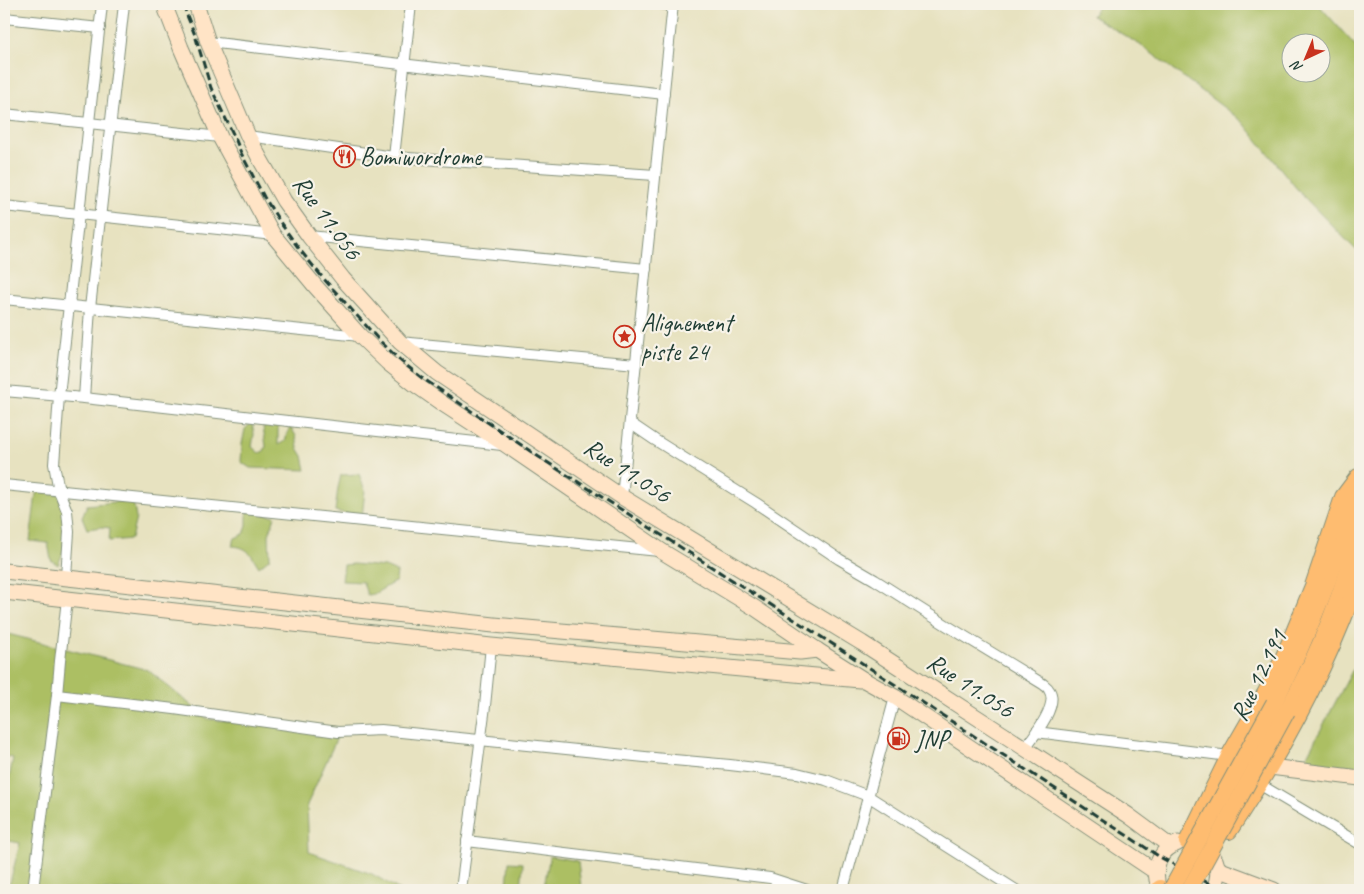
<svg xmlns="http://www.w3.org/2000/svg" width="1364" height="894" font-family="Caveat,sans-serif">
	<rect width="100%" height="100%" fill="#f7f3e8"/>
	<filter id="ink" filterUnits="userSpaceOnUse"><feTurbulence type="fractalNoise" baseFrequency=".02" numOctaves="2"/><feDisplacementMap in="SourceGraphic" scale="10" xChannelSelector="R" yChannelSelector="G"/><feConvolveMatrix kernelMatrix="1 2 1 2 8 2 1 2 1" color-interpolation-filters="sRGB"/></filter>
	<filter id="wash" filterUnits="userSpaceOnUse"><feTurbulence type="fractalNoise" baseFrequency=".0096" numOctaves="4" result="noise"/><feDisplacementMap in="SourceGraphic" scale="20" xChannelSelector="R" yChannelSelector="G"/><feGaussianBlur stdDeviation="1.12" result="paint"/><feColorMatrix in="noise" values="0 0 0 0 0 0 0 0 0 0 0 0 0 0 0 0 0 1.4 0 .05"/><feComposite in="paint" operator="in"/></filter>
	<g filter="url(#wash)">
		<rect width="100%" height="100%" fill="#e7e2c0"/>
		<!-- green -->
		<g fill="#acbf63" stroke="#667e4c" fill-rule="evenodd">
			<path d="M1100 4H1318L1360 51V254L1301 194 1243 122 1142 46 1092 16ZM1322 42V72H1292V42Z"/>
			<path d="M252 422 254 434 252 447 259 453 264 451 266 446 263 427 270 424 278 427V445L285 441 290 426 296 436 298 448 303 456 306 470 250 468 241 462 242 444 245 429Z"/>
			<path d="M359 474 365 490 362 518 335 511 338 488 341 475Z"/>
			<path d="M47 488 60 495 65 508V548L58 565 51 560 48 543 30 541 36 494Z"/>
			<path d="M133 500 136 518 131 539 109 541 110 528 102 527 87 529 82 517 87 505Z"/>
			<path d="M247 511 275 516 269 535 270 558 259 567C251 555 249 547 232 546L235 538 244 534 247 526Z"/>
			<path d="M353 564 385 567 397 572 396 581 374 594 367 595 363 582 342 581 344 565Z"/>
			<path d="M4 633 148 670 208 719 339 733 307 805 309 852 372 874 400 890H8L20 843 4 840V789H7L13 758 4 756Z"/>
			<path d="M1360 656V771L1302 765Z"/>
			<path d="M550 856 578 861 581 887 583 890H543Z"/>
			<path d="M509 862 523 863 521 890H485L493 886H507Z"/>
		</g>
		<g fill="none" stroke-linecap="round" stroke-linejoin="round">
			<!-- stream -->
			<path stroke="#5ec7d9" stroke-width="3" d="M16 890V887L29 890"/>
		</g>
	</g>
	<g filter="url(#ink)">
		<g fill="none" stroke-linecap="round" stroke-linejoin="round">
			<defs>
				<g id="street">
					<path d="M660 4 673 5"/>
					<path d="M4 18 100 28"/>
					<path d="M208 42 664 94"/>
					<path d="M4 114 220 137"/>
					<path d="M248 136 394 157 655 175"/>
					<path d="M394 157 411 4"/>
					<path d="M4 206 273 235"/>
					<path d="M309 236 646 269"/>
					<path d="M4 299 360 336"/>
					<path d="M400 342 636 364"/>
					<path d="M4 391 84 398 502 445"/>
					<path d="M84 398 90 308 124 4"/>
					<path d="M630 423 655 440 756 503 839 559 875 580 946 625 1043 684C1045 686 1048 687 1049 690 1060 705 1033 737 1024 749"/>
					<path d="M4 485 659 551"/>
					<path d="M622 497 673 4"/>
					<path d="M66 577 69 532 67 511 59 491 54 464 59 396 102 4"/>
					<path d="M67 599 60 661 57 695 174 709 338 732 381 730 674 760 730 765 797 773 826 780 868 796 1016 890"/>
					<path d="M1036 732 1229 756"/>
					<path d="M1259 784 1360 844"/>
					<path d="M467 841 770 878 807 890"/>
					<path d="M33 890 57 695"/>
					<path d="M461 890 485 706 491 646"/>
					<path d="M843 890 895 697"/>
				</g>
				<g id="secondary">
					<path d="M164 4 181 48 220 137 273 235 316 287 360 336 387 362 416 385 443 404 506 445 663 552 755 608 817 650 864 680 895 697 1156 872"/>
					<path d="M196 4 208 42 248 136 260 159 284 201 309 236 343 279 400 342 437 373 622 497 862 643 1128 815 1170 846"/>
					<path d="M4 571 494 625 800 652 817 650"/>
					<path d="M4 592 491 646 860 680"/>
					<path d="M1270 767 1360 778"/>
					<path d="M1203 846C1218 856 1222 874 1213 890"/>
					<path d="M1218 869 1274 890"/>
					<path d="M1157 880C1154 863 1162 849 1178 843"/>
				</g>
				<g id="primary">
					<path d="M1274 703C1309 634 1339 562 1356 486"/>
					<path d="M1287 711C1319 653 1344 591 1360 527"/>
					<path d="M1229 831C1243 809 1257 788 1270 766 1306 705 1337 641 1360 574"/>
					<path d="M1187 842 1229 756 1266 692 1282 661 1313 586 1343 497 1358 477"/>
					<path d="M1159 890 1160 888"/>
				</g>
			</defs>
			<!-- street casing -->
			<use href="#street" stroke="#83907a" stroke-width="12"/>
			<!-- secondary casing -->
			<use href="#secondary" stroke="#83907a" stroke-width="17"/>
			<!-- primary casing -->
			<use href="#primary" stroke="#83907a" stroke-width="18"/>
			<!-- street -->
			<use href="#street" stroke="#fff" stroke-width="10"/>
			<!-- secondary -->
			<use href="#secondary" stroke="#ffe4c6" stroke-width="15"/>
			<!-- primary -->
			<use href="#primary" stroke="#febc70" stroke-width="16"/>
			<!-- rail -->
			<path stroke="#1f3d34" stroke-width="3" stroke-dasharray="8 4" stroke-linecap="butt" d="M184 4 186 13 195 35 211 88 235 138 241 153 264 197 282 225 300 250 323 278 379 340 401 361 421 377 539 457 845 652 1160 857 1221 890"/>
			<defs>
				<g id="primary-bridge">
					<path d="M1171 890 1274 703"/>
					<path d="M1189 890 1287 711"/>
				</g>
			</defs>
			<!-- primary-bridge casing -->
			<use href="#primary-bridge" stroke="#83907a" stroke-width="18" stroke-linecap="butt"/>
			<!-- primary-bridge -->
			<use href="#primary-bridge" stroke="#febc70" stroke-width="16"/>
		</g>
	</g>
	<!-- icons -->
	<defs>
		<symbol id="restaurant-ring" viewBox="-11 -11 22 22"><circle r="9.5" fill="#f7f3e8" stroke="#c8321e" stroke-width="1.5"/><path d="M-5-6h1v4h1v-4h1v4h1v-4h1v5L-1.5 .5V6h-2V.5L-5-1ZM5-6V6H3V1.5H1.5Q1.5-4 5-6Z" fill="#c8321e"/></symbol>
		<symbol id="sight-ring" viewBox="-11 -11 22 22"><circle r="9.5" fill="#f7f3e8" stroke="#c8321e" stroke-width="1.5"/><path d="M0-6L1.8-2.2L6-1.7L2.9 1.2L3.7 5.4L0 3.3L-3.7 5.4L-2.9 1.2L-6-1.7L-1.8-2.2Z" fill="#c8321e"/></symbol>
		<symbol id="fuel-ring" viewBox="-11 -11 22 22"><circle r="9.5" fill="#f7f3e8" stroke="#c8321e" stroke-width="1.5"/><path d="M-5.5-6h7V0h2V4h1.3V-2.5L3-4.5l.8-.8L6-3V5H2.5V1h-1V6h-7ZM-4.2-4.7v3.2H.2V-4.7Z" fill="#c8321e"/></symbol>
	</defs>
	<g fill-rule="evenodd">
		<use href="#restaurant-ring" x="332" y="144" width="25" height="25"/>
		<use href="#sight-ring" x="612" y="324" width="25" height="25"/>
		<use href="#fuel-ring" x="886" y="726" width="25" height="25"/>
	</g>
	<g text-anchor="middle" stroke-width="4.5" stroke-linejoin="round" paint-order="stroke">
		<!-- poi labels -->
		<g font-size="25" fill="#1f3d34" stroke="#f7f3e8" text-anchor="start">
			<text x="360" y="165">Bomiwordrome</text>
			<text x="641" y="331">Alignement<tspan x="641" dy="29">piste 24</tspan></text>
			<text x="915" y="748">JNP</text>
		</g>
		<!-- street labels -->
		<g font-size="25" fill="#1f3d34" stroke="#f7f3e8">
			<text transform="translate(328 217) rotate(54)" y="9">Rue 11.056</text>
			<text transform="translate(628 470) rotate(33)" y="9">Rue 11.056</text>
			<text transform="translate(1258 675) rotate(-64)" y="9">Rue 12.191</text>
			<text transform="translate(971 685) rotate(33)" y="9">Rue 11.056</text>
		</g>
	</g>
	<!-- margin -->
	<rect width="1364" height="894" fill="none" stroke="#f7f3e8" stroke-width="20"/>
	<!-- north arrow -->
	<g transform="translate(1306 58) rotate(224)"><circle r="24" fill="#f7f3e8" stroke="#a1aaa0"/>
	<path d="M0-4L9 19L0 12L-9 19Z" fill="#c8321e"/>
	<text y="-8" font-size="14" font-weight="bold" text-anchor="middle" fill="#1f3d34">N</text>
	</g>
</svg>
